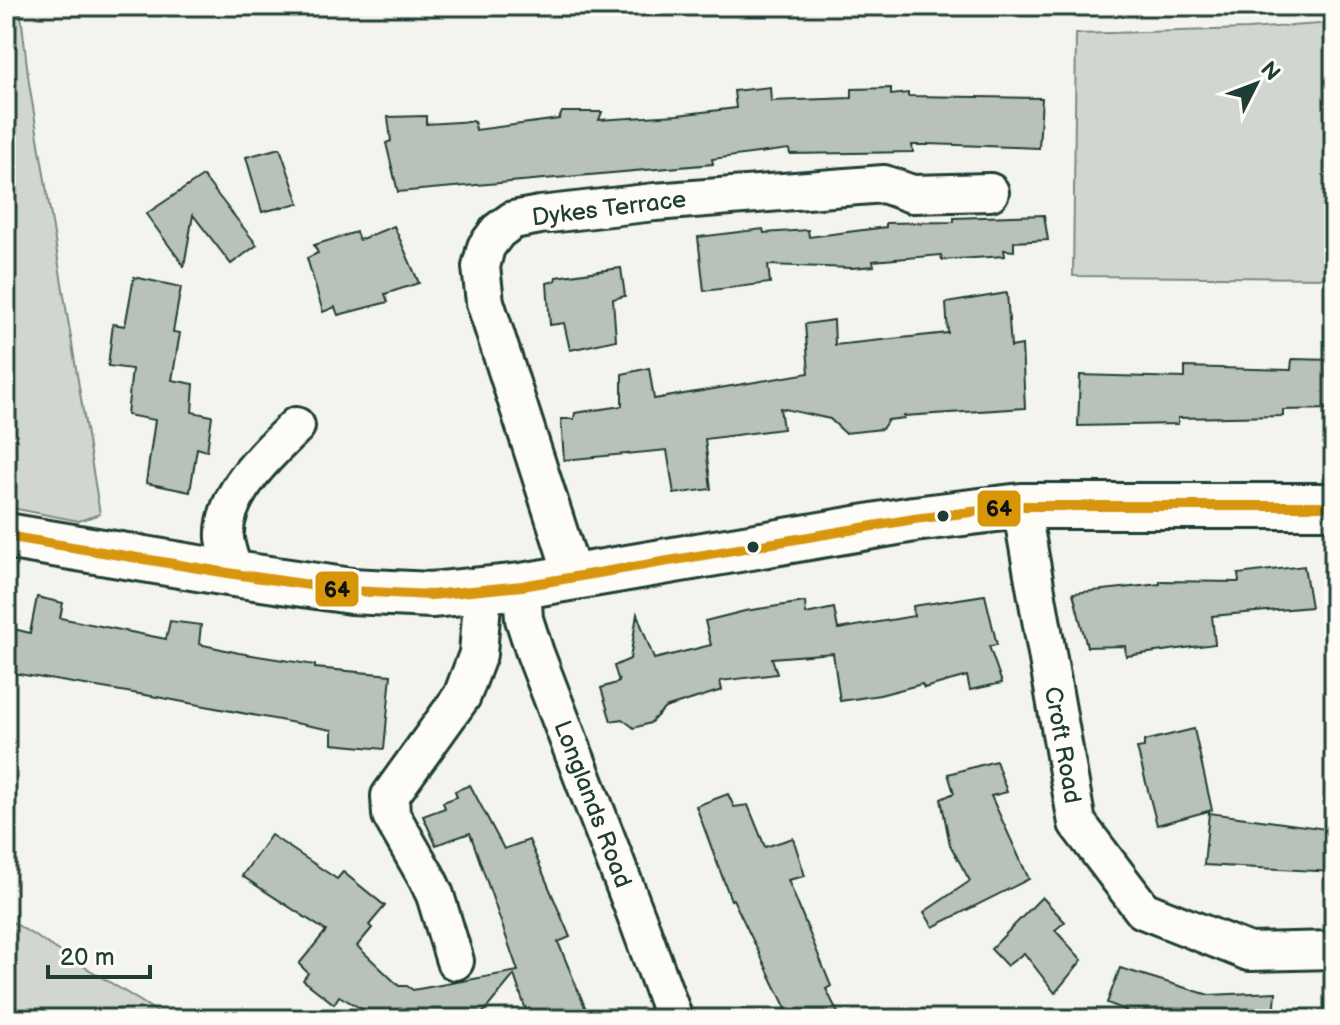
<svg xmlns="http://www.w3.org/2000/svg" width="1340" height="1025" font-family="'Balsamiq Sans',sans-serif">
	<rect width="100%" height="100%" fill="#f4f4ef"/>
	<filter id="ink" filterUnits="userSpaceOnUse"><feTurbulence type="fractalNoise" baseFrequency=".0125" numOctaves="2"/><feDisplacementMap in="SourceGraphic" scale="16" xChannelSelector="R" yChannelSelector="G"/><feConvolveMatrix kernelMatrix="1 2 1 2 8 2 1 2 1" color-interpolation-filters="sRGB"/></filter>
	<g filter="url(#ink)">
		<!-- green -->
		<g fill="#d1d6d1" stroke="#788a82" stroke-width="2">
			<path d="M6 6H20L29 83 100 514 79 521 6 507Z"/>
			<path d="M1334 23V278L1073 276 1076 34 1248 29Z"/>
			<path d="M6 918 169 1019H6Z"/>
		</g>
		<!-- building -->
		<g fill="#b9c1bb" stroke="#1f3d34" stroke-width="2">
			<path d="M770 87 771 101 852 98V89L891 88V95L908 93V96L1042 98 1039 148 928 144V145H912L913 152 790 154 789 149 712 159 713 164 398 192 386 143 391 141 388 117 426 116V124L474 121 476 130 559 119 562 112H602L599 120 677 115 736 108 734 91Z"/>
			<path d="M280 148 299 203 262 212 246 157Z"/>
			<path d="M203 176 257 245 231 264 193 215 184 266 146 214Z"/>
			<path d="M1044 215 1048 240 1014 242V251L1004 250 1005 256 942 260 941 255 873 261 874 266 852 268 768 265 770 283 704 291 698 237 763 229 764 233 808 230 809 237 886 227V223L954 222V218Z"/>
			<path d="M394 226 419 283 385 294 388 302 338 315 335 307 323 312 307 258 318 253 314 245 356 232 359 240Z"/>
			<path d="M621 268 625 296 613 299 616 340 570 350 564 323 550 325 547 283 555 281 556 277Z"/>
			<path d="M134 277 181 287 173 332 180 333 172 380 194 384 192 412 212 416 207 451 197 448 190 492 146 483 155 420 127 415 132 369 108 366 113 324 125 326Z"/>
			<path d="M1007 293 1011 347 1022 345 1025 408 904 416V418L888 420 882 429 845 433 830 419 780 408 783 429 705 439 711 489 674 494 667 450 564 460 561 419H574L575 413 622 406V374L649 368 654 399 809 373 805 324 834 320 835 345 948 333 946 303Z"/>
			<path d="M1292 359 1334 360V409L1283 410V416L1178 418V424L1078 426 1080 375 1185 378V367L1291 370Z"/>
			<path d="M1304 566 1311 607 1212 616 1215 644 1126 656 1125 646 1087 647 1073 593 1160 584V581L1239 582 1238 574Z"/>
			<path d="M985 595 997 645 989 646 1002 683 970 690 967 676 924 688 922 684 880 695 840 701 833 653 772 658 777 674 720 681 722 690 665 708 650 723 634 728 622 719 611 721 601 688 619 682 614 666 630 659 637 614 654 659 711 645 705 621 745 611 805 602 806 614 834 608 838 629 914 616 913 606Z"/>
			<path d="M37 597 63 603 60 618 166 639 170 621 201 625 199 644 239 653 315 665V668L391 675 384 749 332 744V730L157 697 6 672V627L30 633Z"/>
			<path d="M1194 729 1212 810 1157 825 1137 748 1144 747V741Z"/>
			<path d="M996 761 1007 792 991 796 1029 879 933 927 924 912 970 881 950 845 941 799 954 793 948 774Z"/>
			<path d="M470 785 504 849 529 840 570 937 558 942 590 1019H529L514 975 478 1019H379L339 996 334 1004 303 980 308 973 299 964 326 931 242 876 271 835 337 879 343 872 385 906 369 925 372 928 357 946 399 986H407L413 990 518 971 470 833 436 845 423 816 445 808 443 802 457 797 455 791Z"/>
			<path d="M728 794 734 807 748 805 765 847 793 838 805 876 788 880 831 986 826 989 841 1019H791L733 899 731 900 696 806Z"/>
			<path d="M1209 813 1334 830V872L1204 865Z"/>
			<path d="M1042 897 1065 922 1055 930 1082 960 1055 993 1024 953 1007 966 991 949Z"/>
			<path d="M1120 968 1209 995 1276 992 1274 1019H1123L1126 1010 1107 1003Z"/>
		</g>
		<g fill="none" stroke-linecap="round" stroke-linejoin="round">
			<defs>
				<g id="minor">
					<path d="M1021 506 1077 823 1143 910 1249 952 1334 950"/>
					<path d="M234 574C232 563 226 550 225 538 222 495 268 453 296 426"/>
					<path d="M573 576 485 302 481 267 486 247 498 231 513 220 540 215 655 202 884 184 912 194 990 192"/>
					<path d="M522 586 524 619 535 653 639 923 674 1019"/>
					<path d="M455 961 435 895 427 878 391 815 390 796 462 696 478 654 483 590"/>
				</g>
				<path id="major" d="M6 536 234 574 351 591 431 595 522 586 914 519 1021 506H1334"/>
			</defs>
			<!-- minor casing -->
			<use href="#minor" stroke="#1f3d34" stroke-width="42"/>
			<!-- major casing -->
			<use href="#major" stroke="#1f3d34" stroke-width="50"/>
			<!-- minor -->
			<use href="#minor" stroke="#fdfcf7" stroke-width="36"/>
			<!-- major -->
			<use href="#major" stroke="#fdfcf7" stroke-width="44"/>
			<defs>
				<path id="bus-1" d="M6 536 234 574 351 591 431 595 522 586 914 519 1021 506H1334"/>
			</defs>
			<!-- bus-1 casing -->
			<use href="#bus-1" stroke="#fdfcf7" stroke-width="16"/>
			<!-- bus-1 -->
			<use href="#bus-1" stroke="#d79608" stroke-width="10"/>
		</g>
	</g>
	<!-- markers -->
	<g fill="#1f3d34" stroke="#fdfcf7" stroke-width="3">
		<circle cx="943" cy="516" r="7"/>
		<circle cx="753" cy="547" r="7"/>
	</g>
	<g text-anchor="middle" stroke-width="6" stroke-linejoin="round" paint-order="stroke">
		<!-- street labels -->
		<g font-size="24" fill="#1f3d34" stroke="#fdfcf7">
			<text transform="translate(609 208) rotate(-7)" y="8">Dykes Terrace</text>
			<text transform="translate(1063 745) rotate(80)" y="8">Croft Road</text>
			<text transform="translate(593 804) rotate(69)" y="8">Longlands Road</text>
		</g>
	</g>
	<g stroke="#fdfcf7" stroke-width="3">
		<rect x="976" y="489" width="46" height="39" rx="8" fill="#d79608"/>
		<rect x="314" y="570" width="46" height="38" rx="8" fill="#d79608"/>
	</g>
	<g font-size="22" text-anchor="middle" font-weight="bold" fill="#111">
		<text x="999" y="516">64</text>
		<text x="337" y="597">64</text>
	</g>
	<!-- margin -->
	<rect width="1340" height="1025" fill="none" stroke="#fdfcf7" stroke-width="32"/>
	<rect x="16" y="16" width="1308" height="993" fill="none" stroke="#1f3d34" stroke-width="3" filter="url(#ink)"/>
	<!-- north arrow -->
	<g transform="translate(1256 84) rotate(48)" stroke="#fdfcf7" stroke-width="6" paint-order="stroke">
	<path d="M0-6L14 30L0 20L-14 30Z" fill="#1f3d34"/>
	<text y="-12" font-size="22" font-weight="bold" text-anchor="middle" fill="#1f3d34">N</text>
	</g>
	<!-- scale -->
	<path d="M48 965v12h102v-12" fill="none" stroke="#1f3d34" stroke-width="4"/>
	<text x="60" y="965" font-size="24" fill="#1f3d34" stroke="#fdfcf7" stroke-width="6" paint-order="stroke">20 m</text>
</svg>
